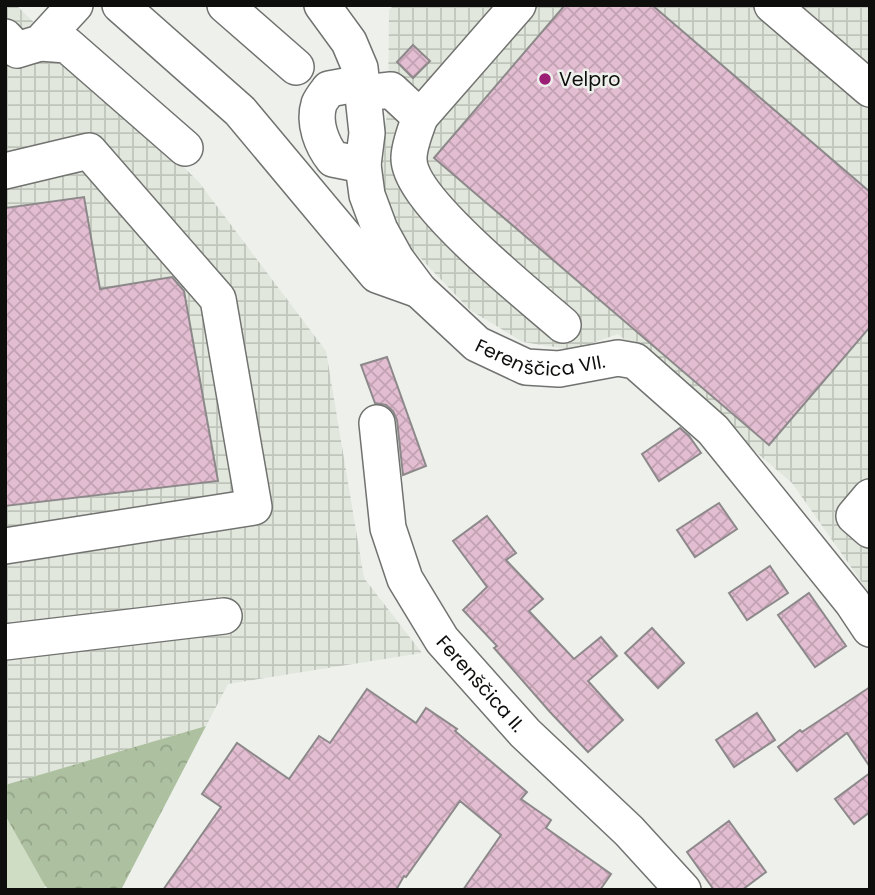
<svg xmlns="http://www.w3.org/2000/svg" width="875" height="895" font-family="Poppins,sans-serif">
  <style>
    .industrial { fill: url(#industrial-grid) }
    .green { fill: #ceddc3 }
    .forest { fill: url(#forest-crowns) }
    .building { fill: url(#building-cross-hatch); stroke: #8d898b; stroke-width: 2 }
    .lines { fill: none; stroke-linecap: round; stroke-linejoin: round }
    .minor-casing { stroke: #717370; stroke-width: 38 }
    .minor { stroke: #fff; stroke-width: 35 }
    .poi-dot { fill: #9b1e75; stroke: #eef0ec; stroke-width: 2.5 }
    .labels { text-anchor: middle; stroke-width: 5; stroke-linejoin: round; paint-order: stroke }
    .poi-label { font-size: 19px; fill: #0e0e0d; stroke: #eef0ec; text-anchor: start }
    .street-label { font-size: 19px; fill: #0e0e0d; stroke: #eef0ec }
  </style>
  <defs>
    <pattern id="industrial-grid" width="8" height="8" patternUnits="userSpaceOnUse" patternTransform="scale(1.75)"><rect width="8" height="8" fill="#e1e7dc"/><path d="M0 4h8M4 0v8" fill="none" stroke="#c0c5bc"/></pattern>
    <pattern id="forest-crowns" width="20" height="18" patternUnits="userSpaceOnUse" patternTransform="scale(1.75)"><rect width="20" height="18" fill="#adc09f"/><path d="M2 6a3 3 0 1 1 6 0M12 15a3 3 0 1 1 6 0" fill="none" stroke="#94a488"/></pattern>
    <pattern id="building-cross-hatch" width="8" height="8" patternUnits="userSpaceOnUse" patternTransform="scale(1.75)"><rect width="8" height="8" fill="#e3bed2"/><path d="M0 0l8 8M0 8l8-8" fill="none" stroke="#c2a2b3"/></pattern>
  </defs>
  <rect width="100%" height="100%" fill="#eef0ec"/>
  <!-- industrial -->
  <path class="industrial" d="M5,5H16L198,181L326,351L364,578L422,653L228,684L206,726L5,785Z
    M394,5H870V594L792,483L618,334L573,350L523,342L470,310L408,245L378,184L388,105L389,10Z"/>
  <!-- green -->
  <path class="green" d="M5,815L45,886L44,890H5Z"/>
  <!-- forest -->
  <path class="forest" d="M206,726L121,890H50L45,886L5,815V785Z"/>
  <!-- building -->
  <path class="building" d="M565,5H652L870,192V327L769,445L434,158Z
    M413,45L430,61L413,78L397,62Z
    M84,197L100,289L172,277L184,291L218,481L5,506V208Z
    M387,357L426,466L403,475L397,420L393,411L386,405L375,403L361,365Z
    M680,428L689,436L701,453L659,481L642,454Z
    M719,503L737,529L695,557L677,530Z
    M487,516L516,553L506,560L543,599L529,611L574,659L601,637L617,656L588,681L623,720L588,752L550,712L494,648L497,646L463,610L487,587L453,541Z
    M770,566L788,593L747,620L729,593Z
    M809,593L846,646L815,667L778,615Z
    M652,628L684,663L658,688L625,653Z
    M870,687V767L847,733L797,771L778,747L800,730L802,732Z
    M367,689L416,723L426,708L457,729L455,731L527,792L521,799L551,820L546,828L611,874L600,890H463L501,835L460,801L406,877L404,876L396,890H163L221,807L202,794L237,743L289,779L319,736L330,743Z
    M757,713L775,740L734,767L716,740Z
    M870,773V812L854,824L835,799Z
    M729,821L766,872L742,890H714L687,852Z"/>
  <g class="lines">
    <defs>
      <g id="minor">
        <path d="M120,5L240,111L377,275L419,290"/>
        <path d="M225,5L296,67"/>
        <path id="s1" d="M322,5L349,42L360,68L367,133L363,165L367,195L380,230L396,259L419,290L477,344L526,367L559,369L618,358L635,361L713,430L852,602L870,629"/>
        <path d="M772,5L870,89"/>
        <path d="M5,37L17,50L40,43L75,5"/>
        <path d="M40,43L67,45L185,148"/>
        <path d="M362,83L329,89C326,93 321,99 319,104C313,123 322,145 333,159L363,165"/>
        <path d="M364,93L391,90L420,117L518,5"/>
        <path d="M420,117C416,129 409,145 409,158C408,200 530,296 563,325"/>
        <path d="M5,171L89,151L218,299L254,507L5,546"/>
        <path id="s2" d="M377,423L388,528L405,579L442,640L525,733L629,831L683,890"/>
        <path d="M870,497L854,516L870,530"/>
        <path d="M5,642L224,616"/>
      </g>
    </defs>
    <!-- minor casing -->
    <use href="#minor" class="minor-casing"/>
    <!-- minor -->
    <use href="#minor" class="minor"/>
  </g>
  <!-- markers -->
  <circle class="poi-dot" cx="545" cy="79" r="7"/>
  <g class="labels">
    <!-- poi labels -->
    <g class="poi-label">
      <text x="559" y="86">Velpro</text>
    </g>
    <!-- street labels -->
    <g class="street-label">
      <text dy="7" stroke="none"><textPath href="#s1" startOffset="457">Ferenščica VII.</textPath></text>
      <text dy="7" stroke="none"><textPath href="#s2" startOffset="289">Ferenščica II.</textPath></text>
    </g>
  </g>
  <!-- border -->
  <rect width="875" height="895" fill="none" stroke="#0e0e0d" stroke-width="14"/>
</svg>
